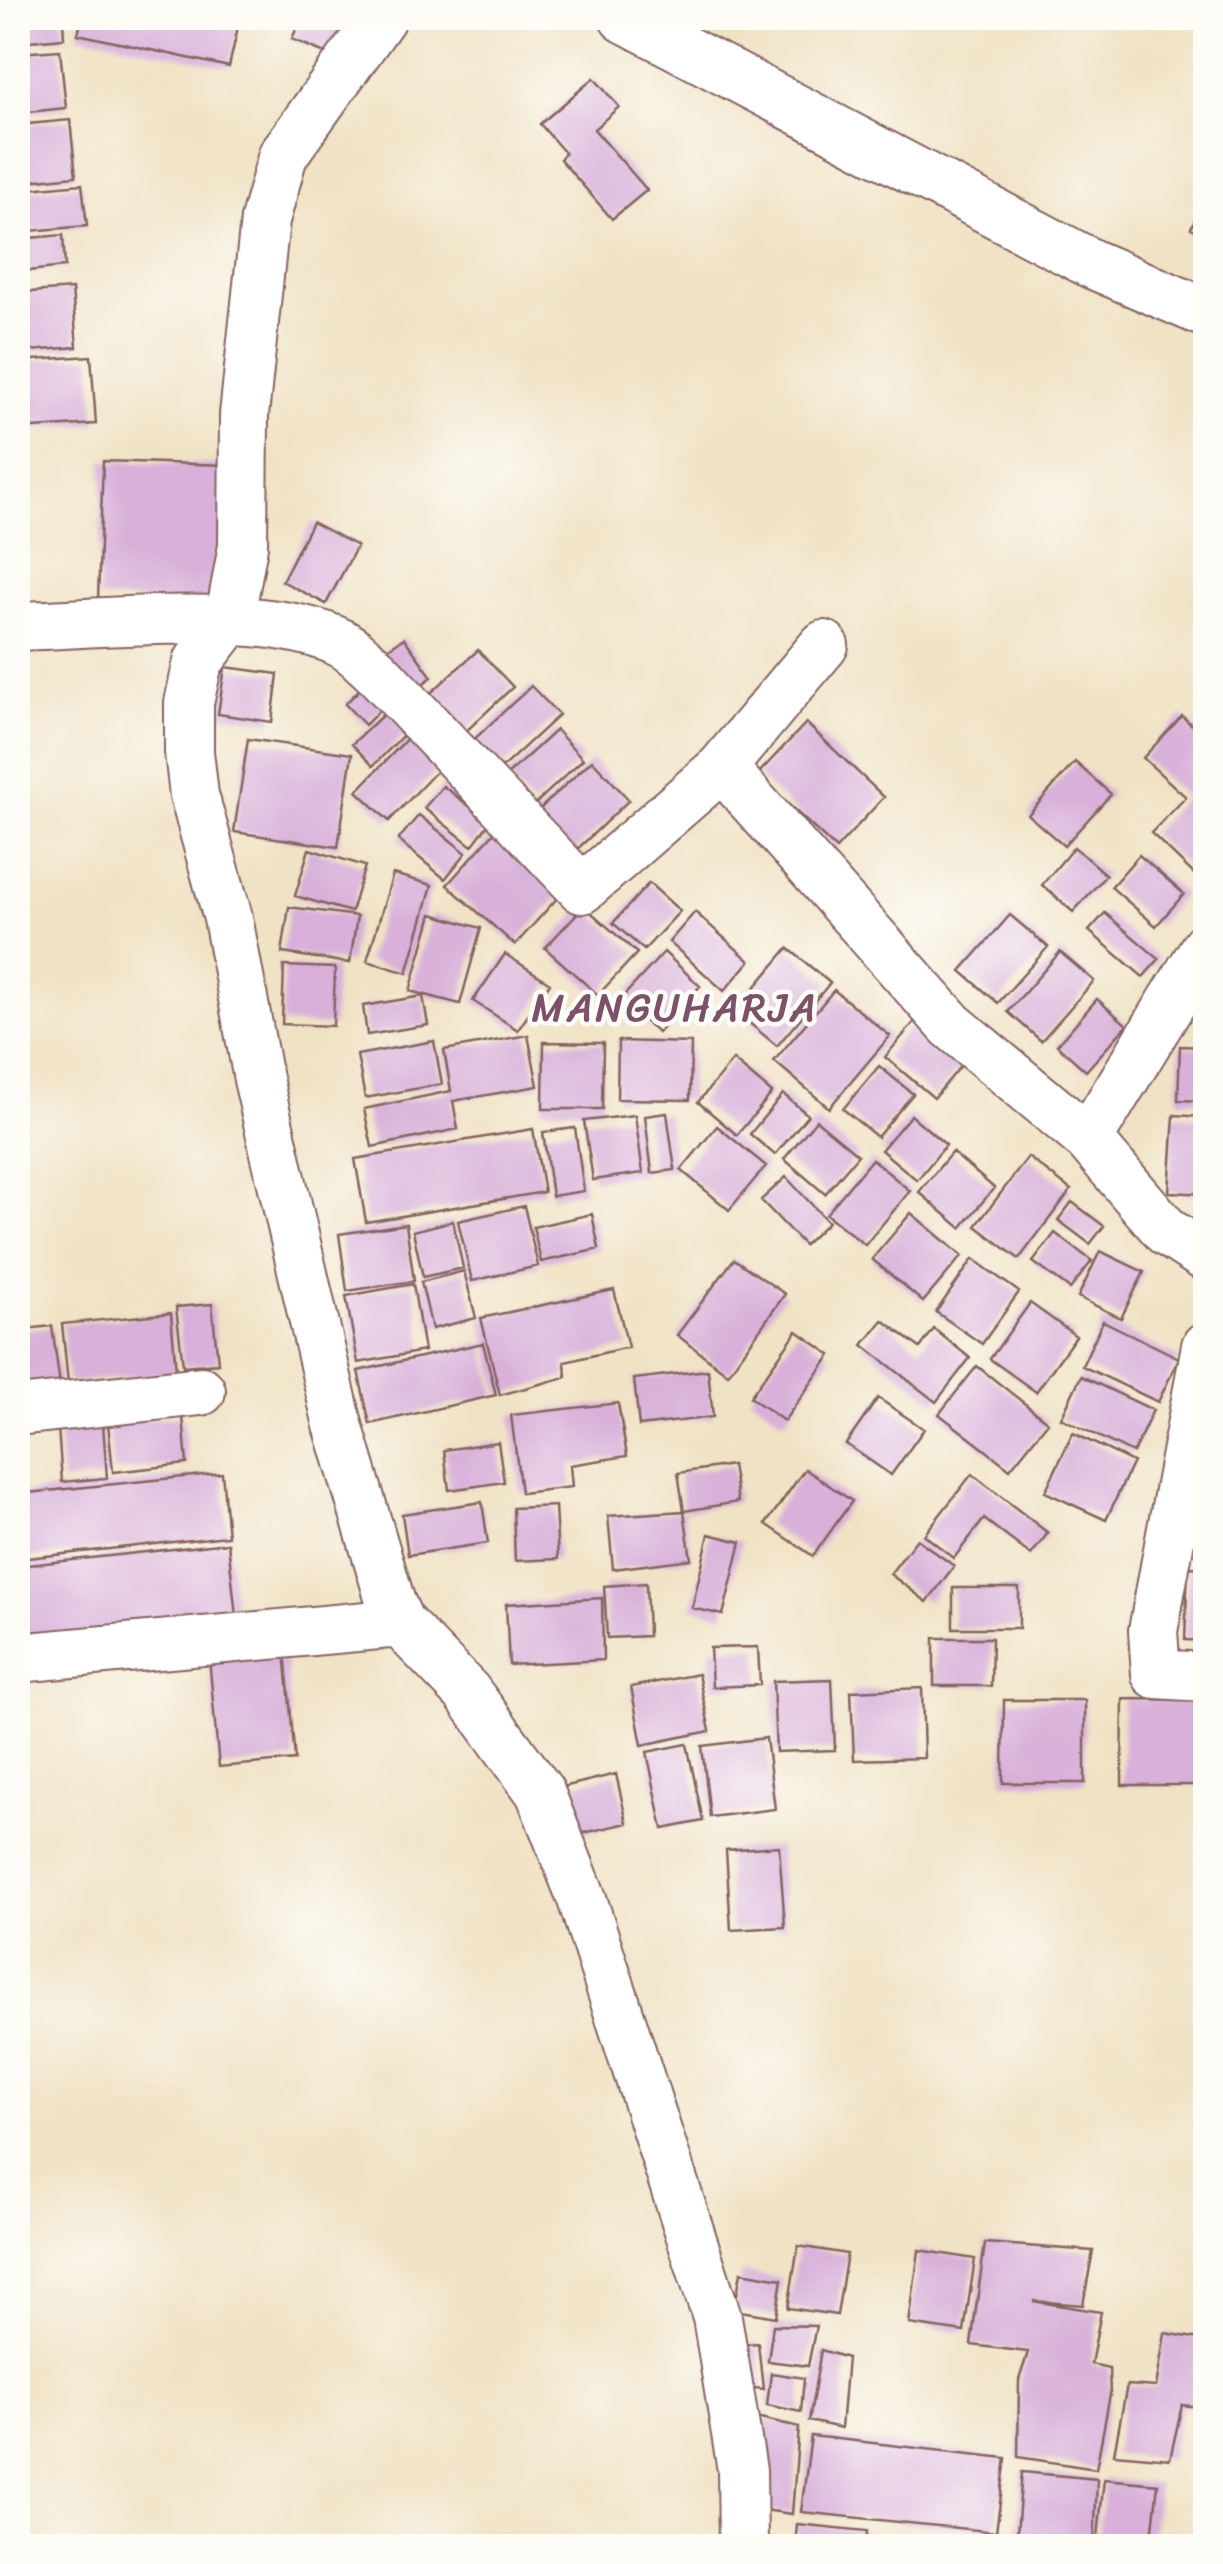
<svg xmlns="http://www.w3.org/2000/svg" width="1223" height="2564" font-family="Sriracha,sans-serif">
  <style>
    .building { fill: #d8b0d9 }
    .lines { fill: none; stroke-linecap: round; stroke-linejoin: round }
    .minor-casing { stroke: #846361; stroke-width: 52 }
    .minor { stroke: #fff; stroke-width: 48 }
    .labels { text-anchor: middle; stroke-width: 9; stroke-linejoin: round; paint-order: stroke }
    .quarter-label { font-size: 40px; letter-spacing: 2.5px; fill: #7c5268; stroke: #fdfcf7 }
  </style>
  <rect width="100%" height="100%" fill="#fdfcf7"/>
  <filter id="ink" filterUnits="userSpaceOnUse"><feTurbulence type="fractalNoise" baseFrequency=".01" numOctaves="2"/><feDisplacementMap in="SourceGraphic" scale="20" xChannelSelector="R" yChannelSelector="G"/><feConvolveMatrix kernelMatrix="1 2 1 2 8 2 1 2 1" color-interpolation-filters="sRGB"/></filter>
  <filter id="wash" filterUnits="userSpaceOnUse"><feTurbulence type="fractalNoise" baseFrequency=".0048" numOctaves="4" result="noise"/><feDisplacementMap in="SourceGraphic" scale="40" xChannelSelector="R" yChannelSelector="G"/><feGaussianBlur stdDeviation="2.25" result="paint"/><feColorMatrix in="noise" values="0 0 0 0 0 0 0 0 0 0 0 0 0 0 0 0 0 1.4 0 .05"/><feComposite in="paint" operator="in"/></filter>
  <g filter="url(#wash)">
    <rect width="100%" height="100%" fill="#f0e2c4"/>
    <g id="blocks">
      <!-- building -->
      <path class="building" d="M18,18H63L64,38L18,42Z
        M82,18H240L229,67L78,34Z
        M301,18H365L346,62L292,39Z
        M60,50L66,108L18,113V53Z
        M594,78L619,107L594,129L647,190L612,219L560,159L565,153L540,124Z
        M70,120L76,176L18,182V125Z
        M82,184L87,226L18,232V190Z
        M1206,198V235L1191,228Z
        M63,235L65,267L18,272V239Z
        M72,289L77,347L18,352V293Z
        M91,356L96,424L18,429V361Z
        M103,461L226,465L221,603L98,599Z
        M312,522L357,546L326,604L282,581Z
        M404,638L432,677L410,693L381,653Z
        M478,650L513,687L460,737L424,699Z
        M225,667L278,674L272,722L218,714Z
        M366,683L387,703L365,725L345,704Z
        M531,686L559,715L494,775L467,746Z
        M390,708L410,728L373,766L352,744Z
        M1182,716L1206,738V865L1199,879L1151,833L1186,797L1143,758Z
        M806,723L884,797L836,849L757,775Z
        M417,728L449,758L389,821L357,791Z
        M556,730L583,759L533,806L506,776Z
        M248,739L352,754L338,847L234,832Z
        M592,760L629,800L567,859L529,819Z
        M1075,762L1111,794L1064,846L1028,815Z
        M443,786L490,822L472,846L424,808Z
        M419,815L466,853L445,879L398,840Z
        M500,826L568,886L515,945L447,885Z
        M1074,847L1106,875L1073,912L1042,885Z
        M309,849L365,866L351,912L295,896Z
        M1139,855L1184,894L1156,926L1111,887Z
        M393,874L432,885L407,973L367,961Z
        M649,883L680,911L644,950L613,923Z
        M584,906L637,953L598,995L545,948Z
        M289,907L357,916L350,963L282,953Z
        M695,912L750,961L724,991L669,942Z
        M1105,913L1159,959L1143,977L1089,931Z
        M432,914L481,928L460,1004L410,991Z
        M1010,915L1048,947L998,1003L961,971Z
        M788,948L830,983L777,1046L735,1011Z
        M664,952L700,986L658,1033L620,1000Z
        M1060,952L1094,981L1041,1041L1008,1012Z
        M505,954L550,983L518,1030L473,1001Z
        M284,966L335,968L333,1026L282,1024Z
        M834,990L890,1036L829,1108L774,1061Z
        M423,996L428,1025L367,1035L363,1006Z
        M1097,999L1127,1025L1086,1071L1057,1045Z
        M916,1020L965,1061L934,1098L885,1057Z
        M528,1035L538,1086L453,1101L458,1129L372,1147L364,1109L451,1091L444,1050Z
        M434,1041L442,1084L365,1098L357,1055Z
        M618,1041L691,1043L690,1100L617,1099Z
        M544,1042L603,1043L602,1109H543Z
        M1180,1046L1206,1047V1101L1178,1100Z
        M733,1060L772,1093L737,1135L698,1102Z
        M879,1066L913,1094L877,1137L843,1109Z
        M783,1094L808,1115L775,1155L750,1134Z
        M667,1113L675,1170L652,1173L645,1116Z
        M635,1115L643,1173L593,1180L584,1121Z
        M911,1115L946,1145L917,1180L881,1150Z
        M1174,1115L1206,1117V1194L1169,1192Z
        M816,1120L858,1155L825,1194L784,1159Z
        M717,1126L766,1166L729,1210L681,1170Z
        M575,1128L584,1191L552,1196L543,1132Z
        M533,1129L544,1192L366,1222L355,1159Z
        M952,1152L994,1188L961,1228L919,1192Z
        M1028,1157L1071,1190L1019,1259L976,1226Z
        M872,1159L910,1191L865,1245L826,1214Z
        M786,1177L828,1222L804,1245L761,1200Z
        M1072,1202L1104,1226L1090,1244L1058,1220Z
        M524,1206L538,1266L472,1281L458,1221Z
        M911,1213L962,1256L923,1302L872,1259Z
        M592,1214L599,1249L541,1262L533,1227Z
        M453,1221L463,1268L423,1277L413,1231Z
        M406,1224L414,1281L347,1291L339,1234Z
        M1055,1233L1092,1261L1070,1289L1033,1262Z
        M1100,1251L1144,1272L1121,1318L1078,1297Z
        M734,1259L785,1294L728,1374L677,1335Z
        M973,1259L1019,1292L982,1344L936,1312Z
        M464,1271L476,1318L432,1329L421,1282Z
        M413,1284L424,1351L358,1363L346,1296Z
        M614,1290L628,1347L565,1362L566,1377L500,1395L481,1318Z
        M1030,1303L1076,1336L1036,1392L990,1359Z
        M212,1304L218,1363L183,1366L176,1307Z
        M171,1313L176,1372L68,1383L62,1324Z
        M883,1320L920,1348L934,1329L970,1358L936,1402L863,1345Z
        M1103,1321L1179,1358L1158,1402L1082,1366Z
        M52,1326L60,1385L18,1390V1330Z
        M797,1331L831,1355L784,1421L750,1397Z
        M483,1343L496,1395L370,1424L358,1371Z
        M977,1366L1048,1422L1010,1469L939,1414Z
        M708,1370L713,1417L639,1426L634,1379Z
        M1081,1376L1153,1410L1133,1453L1061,1418Z
        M878,1398L924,1429L891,1475L846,1444Z
        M618,1403L627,1456L570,1465L572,1487L521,1493L511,1415Z
        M183,1416L187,1464L113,1472L108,1423Z
        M103,1424L107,1478L62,1482L58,1427Z
        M1073,1433L1133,1462L1106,1520L1045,1492Z
        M498,1442L504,1482L449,1490L444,1450Z
        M732,1465L738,1502L684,1511L691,1559L613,1569L608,1516L684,1511L678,1473Z
        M805,1469L852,1501L813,1556L766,1524Z
        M222,1473L228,1536L18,1559V1494Z
        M972,1474L1048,1533L1031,1555L984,1519L954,1558L924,1535Z
        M482,1502L488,1543L408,1555L402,1514Z
        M555,1506L558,1559L515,1561L513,1508Z
        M1203,1508H1206V1557L1199,1556Z
        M709,1534L741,1542L723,1615L692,1608Z
        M917,1539L954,1566L927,1602L890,1574Z
        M228,1543L236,1616L18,1642V1566Z
        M1188,1567L1206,1568V1641L1185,1640Z
        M646,1583L648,1636L607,1638L604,1586Z
        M953,1588H1019V1628H953Z
        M602,1598L603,1660L509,1665L506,1604Z
        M934,1638H992L991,1686H934Z
        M758,1647L760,1685L712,1687L710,1648Z
        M285,1651L295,1760L219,1767L209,1658Z
        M698,1674L710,1731L642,1745L631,1687Z
        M832,1679L835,1750L776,1752L773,1681Z
        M922,1688L924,1758L854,1760L851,1691Z
        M1123,1699L1206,1700V1785H1122Z
        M1004,1700H1085V1783H1003Z
        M766,1738L775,1809L710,1817L702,1746Z
        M687,1744L703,1821L663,1829L647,1752Z
        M616,1774L627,1823L575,1835L563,1787Z
        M779,1846L785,1927L731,1930L726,1850Z
        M985,2243L1093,2251L1083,2305L1033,2301L1101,2312L1091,2364L1109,2368L1110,2395L1096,2469L1018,2457L1019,2380L1028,2352L971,2345Z
        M798,2246L847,2254L837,2315L788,2308Z
        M919,2250L975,2259L964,2332L909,2324Z
        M741,2272L782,2279L776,2317L734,2310Z
        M773,2325L816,2326L808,2366L768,2361Z
        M1165,2333L1206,2340V2408L1182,2405L1170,2459L1114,2454L1127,2385L1156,2387Z
        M758,2343L763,2389L738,2386L735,2345Z
        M821,2350L847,2358L841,2428L809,2421Z
        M771,2373L804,2378L801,2412L767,2405Z
        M743,2414L799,2427L792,2514L756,2509Z
        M811,2436L1006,2458L996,2532L801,2512Z
        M1022,2472L1097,2479L1094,2546H1016Z
        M1104,2479L1158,2484L1151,2546H1097Z
        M797,2524L867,2531L866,2546H795Z"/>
    </g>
  </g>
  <g filter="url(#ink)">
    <use href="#blocks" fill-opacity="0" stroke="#846361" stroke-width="2.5"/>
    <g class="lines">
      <defs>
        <path id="minor" d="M381,18L283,155L265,220L244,415L243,546L229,622L198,662L189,703V752L194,795L228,918L258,1079L338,1425L391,1603L400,1623L467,1692L540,1792L582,1899L717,2317L742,2470L743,2546
          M624,18L1092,264L1206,313
          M18,626C104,624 265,605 341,643C354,649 366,663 377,672L582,889L722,767
          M824,645L722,767L951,1025L1088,1139L1167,1232L1206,1257
          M1088,1139L1206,946
          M1206,1346L1153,1631L1156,1674L1206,1677
          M18,1411L201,1391
          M18,1658L400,1623"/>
      </defs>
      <!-- minor casing -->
      <use href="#minor" class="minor-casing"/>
      <!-- minor -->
      <use href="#minor" class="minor"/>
    </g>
  </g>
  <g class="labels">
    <!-- quarter labels -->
    <g class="quarter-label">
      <text x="675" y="1021">MANGUHARJA</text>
    </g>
  </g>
  <!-- margin -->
  <rect width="1223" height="2564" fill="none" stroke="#fdfcf7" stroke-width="60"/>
</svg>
